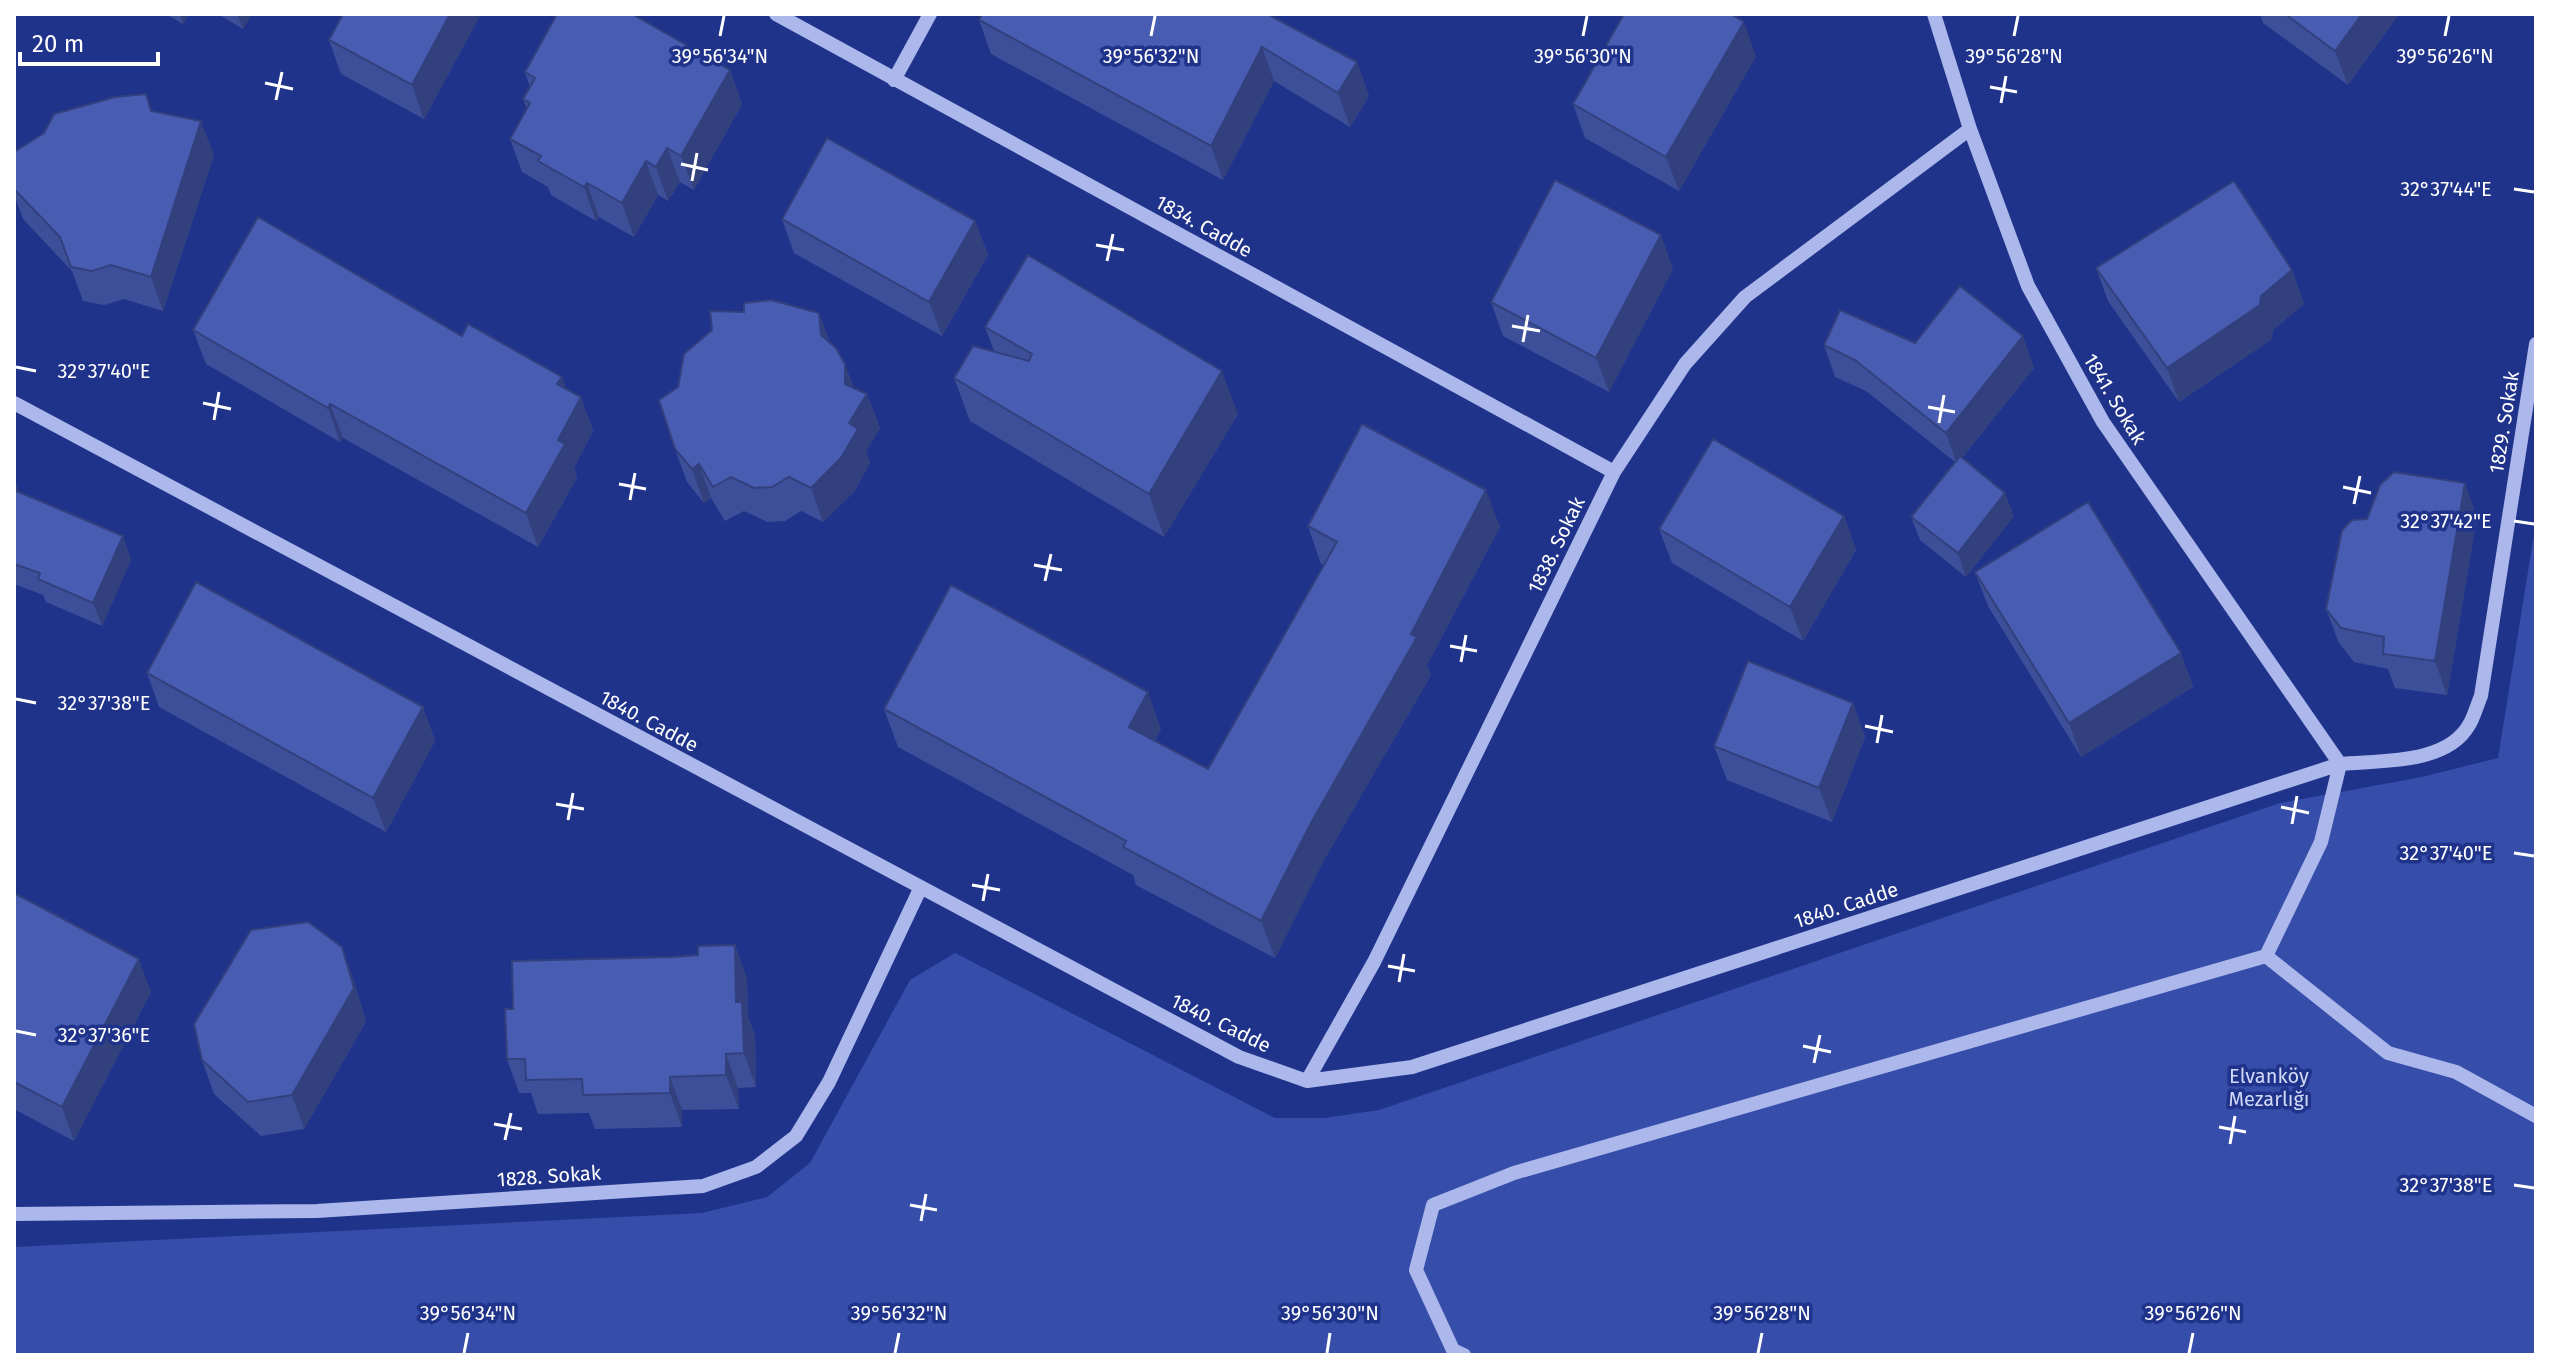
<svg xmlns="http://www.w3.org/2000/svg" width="2550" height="1369" font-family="'Fira Sans',sans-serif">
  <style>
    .green { fill: #364daa }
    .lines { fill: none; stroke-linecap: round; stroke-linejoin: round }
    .minor { stroke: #acb8eb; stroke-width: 14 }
    .wall { fill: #3e4f99 }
    .shaded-wall { fill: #32407d }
    .building { fill: #485cb2; stroke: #32407d; stroke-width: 2 }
    .ticks { fill: none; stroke: #fff; stroke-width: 3 }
    .labels { text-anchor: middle; stroke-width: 7; stroke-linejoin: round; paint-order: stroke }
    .street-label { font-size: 20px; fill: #fff; stroke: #20338b }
    .park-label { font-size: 20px; fill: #d1d9f8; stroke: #20338b }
    .ticks-label { font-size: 20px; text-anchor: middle; fill: #fff; stroke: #20338b; stroke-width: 7; stroke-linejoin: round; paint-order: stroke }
  </style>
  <rect width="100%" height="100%" fill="#20338b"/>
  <!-- green -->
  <path class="green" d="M2536,522V1355H14V1247L702,1213L767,1197L810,1163L910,980L955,953L1275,1118H1324L1379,1110L2280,803L2422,777L2498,758Z"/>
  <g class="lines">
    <!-- minor -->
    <path class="minor" d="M776,14L1614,472
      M894,80L930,14
      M14,403L1239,1057L1307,1081L1412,1067L2340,764C2380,760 2446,765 2469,725C2474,717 2477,705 2481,696L2536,344
      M2266,956L2388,1053L2456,1072L2536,1116
      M1307,1081L1374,962L1614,472L1685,364L1745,297L1970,129
      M14,1214L317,1211L703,1186L756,1167L796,1136L829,1082L920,889
      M1464,1355L1453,1350L1416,1270L1433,1205L1514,1173L2266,956L2321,842L2340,764L2103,422L2028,286L1970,129L1934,14"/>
  </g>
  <!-- wall -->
  <path class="wall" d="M166,14H189L183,24Z
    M218,14H252L243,29Z
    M343,14H481L424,119L341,74L329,40Z
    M1267,14L1357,62L1369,96L1350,127L1274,81L1223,180L991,54L979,20Z
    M2260,14H2399L2348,85L2263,23Z
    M1756,56L1679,191L1585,138L1573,104Z
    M730,70L742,104L694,190L680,182L668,201L658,195L634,237L599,217L596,221L551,195L548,187L522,172L510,139L527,109L523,99L530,87L525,72Z
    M152,111L214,155L163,311L124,299L104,305L83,301L72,271L23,219L14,194V152Z
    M782,219L975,221L988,255L942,336L794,253Z
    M2096,268L2292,270L2304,304L2273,330L2272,339L2179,402L2108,301Z
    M1673,269L1609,392L1503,336L1491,302Z
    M819,313L830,343L854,388L867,394L880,428L866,451L870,463L854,492L823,522L801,511L785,521L767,522L744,511L725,521L711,498L704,503L687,482L675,449L678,387Z
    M985,327L1238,414L1164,537L970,421L954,378L994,351Z
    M193,330L462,336L562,377L566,389L581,397L593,431L574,468L577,478L538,547L343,438L340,442L206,364Z
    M1915,343L2034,368L1962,458L2014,516L1966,577L1920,540L1911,517L1955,462L1866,391L1835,377L1824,345Z
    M14,481H15L19,492L123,536L131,560L102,626L46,602L43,595L14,584Z
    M1844,516L1856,550L1803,641L1672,563L1659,529Z
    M2477,517L2447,695L2395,688L2388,669L2354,662L2339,643L2326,609Z
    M1308,526L1500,527L1427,665L1431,675L1324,860L1275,958L1136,885L1133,875L898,747L884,709L1161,729L1155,741L1208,769L1324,565L1321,564Z
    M1975,572L2181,653L2193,687L2081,757L1988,606Z
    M147,673L423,707L435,741L386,832L159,707Z
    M1853,703L1865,737L1832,822L1727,780L1714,746Z
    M14,893L151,992L74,1141L14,1109Z
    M735,945L747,979L748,1017L755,1036L756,1087L738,1088L739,1109L682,1110V1127L595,1129L589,1113L538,1114L531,1093H519L507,1059L513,1009L672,957L698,955Z
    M354,981L366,1022L304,1129L261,1136L214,1094L202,1060Z"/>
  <!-- shaded-wall -->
  <path class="shaded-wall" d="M180,14H189L183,24Z
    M237,14H252L243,29Z
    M450,14H481L424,119L412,85Z
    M2362,14H2399L2348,85L2335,51Z
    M1744,22L1756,56L1679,191L1666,157Z
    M1262,47L1274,81L1223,180L1211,146Z
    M1357,62L1369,96L1350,127L1338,93Z
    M730,70L742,104L694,190L681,156Z
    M201,121L214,155L163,311L151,277Z
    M667,148L680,182L668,201L656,167Z
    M646,161L658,195L634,237L622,203Z
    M587,183L599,217L596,221L584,187Z
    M975,221L988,255L942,336L929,302Z
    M1661,235L1673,269L1609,392L1596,358Z
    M2292,270L2304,304L2273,330L2272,339L2179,402L2167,368Z
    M819,313L831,347L821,335Z
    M2023,336L2034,368L1957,464L1946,433Z
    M845,364L858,398L867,394L880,428L866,451L870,463L854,492L823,522L811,488L849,423L845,384Z
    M1222,371L1238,414L1164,537L1149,494Z
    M562,377L574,410L581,397L593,431L574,468L577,478L538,547L526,513L558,440L557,384Z
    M330,404L343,438L340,442L328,408Z
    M699,464L711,498L704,503L692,469Z
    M15,481L24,505L14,493Z
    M2465,483L2477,517L2447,695L2435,661Z
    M1486,490L1500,527L1427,665L1431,675L1324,860L1275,958L1261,921L1311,823Z
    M2005,493L2014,516L1966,577L1958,553Z
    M1844,516L1856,550L1803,641L1790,607Z
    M123,536L131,560L102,626L93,603Z
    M2181,653L2193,687L2081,757L2069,723Z
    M1148,692L1161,729L1142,764L1129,727Z
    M1853,703L1865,737L1832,822L1819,788Z
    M423,707L435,741L386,832L373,798Z
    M735,945L747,979L748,1017L755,1036L756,1087L744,1053L736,1002Z
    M342,947L354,981L366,1022L304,1129L292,1095Z
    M139,959L151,992L74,1141L62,1107Z
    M726,1054L738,1088L739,1109L726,1075Z
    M670,1077L682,1110V1127L670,1093Z"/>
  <!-- building -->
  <path class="building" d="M343,14H450L412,85L329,40Z
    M557,14H632L730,70L681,156L667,148L656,167L646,161L622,203L587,183L584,187L538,161L541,156L510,139L530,103L523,99L535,78L525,72Z
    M982,14H1267L1357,62L1338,93L1262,47L1211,146L979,20Z
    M1624,14H1731L1744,22L1666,157L1573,104Z
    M2285,14H2362L2335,51Z
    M146,94L151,111L201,121L151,277L111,265L92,271L71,267L60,237L14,189V152L44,133L54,114L115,97Z
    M827,138L975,221L929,302L782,219Z
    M1555,180L1661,235L1596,358L1491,302Z
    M2234,181L2292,270L2261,296L2260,305L2167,368L2096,268Z
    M258,217L462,336L468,324L562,377L557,384L581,397L558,440L565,444L526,513L330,404L328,408L193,330Z
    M1028,255L1222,371L1149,494L954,378L973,346L1029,361L1032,354L985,327Z
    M1960,286L2023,336L1946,433L1855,360L1824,345L1840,310L1915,343Z
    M771,300L819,313L821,335L836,348L845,364V384L867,394L849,423L858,429L841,458L811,488L789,477L772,487L754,488L731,477L713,487L699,464L692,469L675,449L659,400L678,387L684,354L712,330L710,311L744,312V303Z
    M1362,424L1486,490L1411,634L1417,637L1311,823L1261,921L1123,847L1126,841L884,709L951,585L1148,692L1129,727L1208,769L1337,542L1308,526Z
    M1713,439L1844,516L1790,607L1659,529Z
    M1960,456L2005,493L1958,553L1911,517Z
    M2394,472L2465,483L2435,661L2383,654L2384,637L2341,628L2326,609L2342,530L2352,520L2367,519L2380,485Z
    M14,490L123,536L93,603L38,579L40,573L14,564Z
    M2088,502L2181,653L2069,723L1975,572Z
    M196,582L423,707L373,798L147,673Z
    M1748,661L1853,703L1819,788L1714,746Z
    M14,893L139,959L62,1107L14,1082Z
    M308,922L342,947L354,988L292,1095L248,1102L202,1060L194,1024L251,930Z
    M735,945L736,1002H742L744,1053L726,1054V1075L670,1077V1093L583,1095L582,1079L526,1080L525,1059H507L505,1009H513L512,961L672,957L698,955V946Z"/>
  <!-- ticks -->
  <path class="ticks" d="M720,36L724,16M1151,36L1155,16M1583,36L1587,16M2014,36L2018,16M2445,36L2449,16M265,83L293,89M1990,87L2017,92M276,100L282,72M2001,103L2006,76M681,164L708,170M692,181L697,153M2514,189L2534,192M1096,245L1124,250M1107,261L1113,234M1512,326L1540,331M1523,342L1528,315M16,367L36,371M203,403L231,409M1928,407L1955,412M214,420L219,392M1939,423L1944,395M619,484L646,489M2343,487L2371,493M630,500L635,473M2354,504L2360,476M2514,521L2534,524M1034,565L1062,570M1045,581L1051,554M1450,646L1477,651M1461,662L1466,635M16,699L36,703M1865,726L1893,732M1877,743L1882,715M556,804L584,809M2281,807L2309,813M568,820L573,793M2292,824L2297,796M2514,853L2534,856M972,885L1000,890M983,901L988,874M1388,966L1415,971M1399,982L1404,954M16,1031L36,1035M1803,1046L1831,1052M1814,1063L1820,1035M494,1124L522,1129M2219,1127L2246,1132M505,1140L511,1113M2230,1144L2235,1116M2514,1185L2534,1188M910,1205L937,1210M921,1221L926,1194M464,1353L468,1333M895,1353L899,1333M1327,1353L1330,1333M1758,1353L1762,1333M2189,1353L2193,1333"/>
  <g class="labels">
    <!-- street labels -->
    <g class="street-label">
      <text transform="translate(1204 226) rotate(29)" y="7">1834. Cadde</text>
      <text transform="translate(2115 399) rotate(59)" y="7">1841. Sokak</text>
      <text transform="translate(2504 422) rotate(-81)" y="7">1829. Sokak</text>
      <text transform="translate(1556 545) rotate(-64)" y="7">1838. Sokak</text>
      <text transform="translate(649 721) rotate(28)" y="7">1840. Cadde</text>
      <text transform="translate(1846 905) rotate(-18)" y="7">1840. Cadde</text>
      <text transform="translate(1221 1023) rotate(26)" y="7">1840. Cadde</text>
      <text transform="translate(549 1176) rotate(-4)" y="7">1828. Sokak</text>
    </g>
    <!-- park labels -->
    <g class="park-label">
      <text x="2269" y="1083">Elvanköy<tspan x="2269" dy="23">Mezarlığı</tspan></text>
    </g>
  </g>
  <g class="ticks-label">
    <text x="720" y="63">39°56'34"N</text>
    <text x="1151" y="63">39°56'32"N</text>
    <text x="1583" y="63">39°56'30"N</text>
    <text x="2014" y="63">39°56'28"N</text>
    <text x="2445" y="63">39°56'26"N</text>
    <text x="2446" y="196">32°37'44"E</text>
    <text x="104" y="378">32°37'40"E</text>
    <text x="2446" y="528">32°37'42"E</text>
    <text x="104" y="710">32°37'38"E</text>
    <text x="2446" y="860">32°37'40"E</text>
    <text x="104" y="1042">32°37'36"E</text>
    <text x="2446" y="1192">32°37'38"E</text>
    <text x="468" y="1320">39°56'34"N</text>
    <text x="899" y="1320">39°56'32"N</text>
    <text x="1330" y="1320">39°56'30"N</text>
    <text x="1762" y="1320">39°56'28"N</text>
    <text x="2193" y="1320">39°56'26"N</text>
  </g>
  <!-- border -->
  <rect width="2550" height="1369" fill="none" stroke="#ffffff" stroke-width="32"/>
  <!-- scale -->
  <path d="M20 52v12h138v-12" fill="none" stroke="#ffffff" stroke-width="4"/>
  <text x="32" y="52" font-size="24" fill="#ffffff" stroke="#20338b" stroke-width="6" paint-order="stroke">20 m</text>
</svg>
